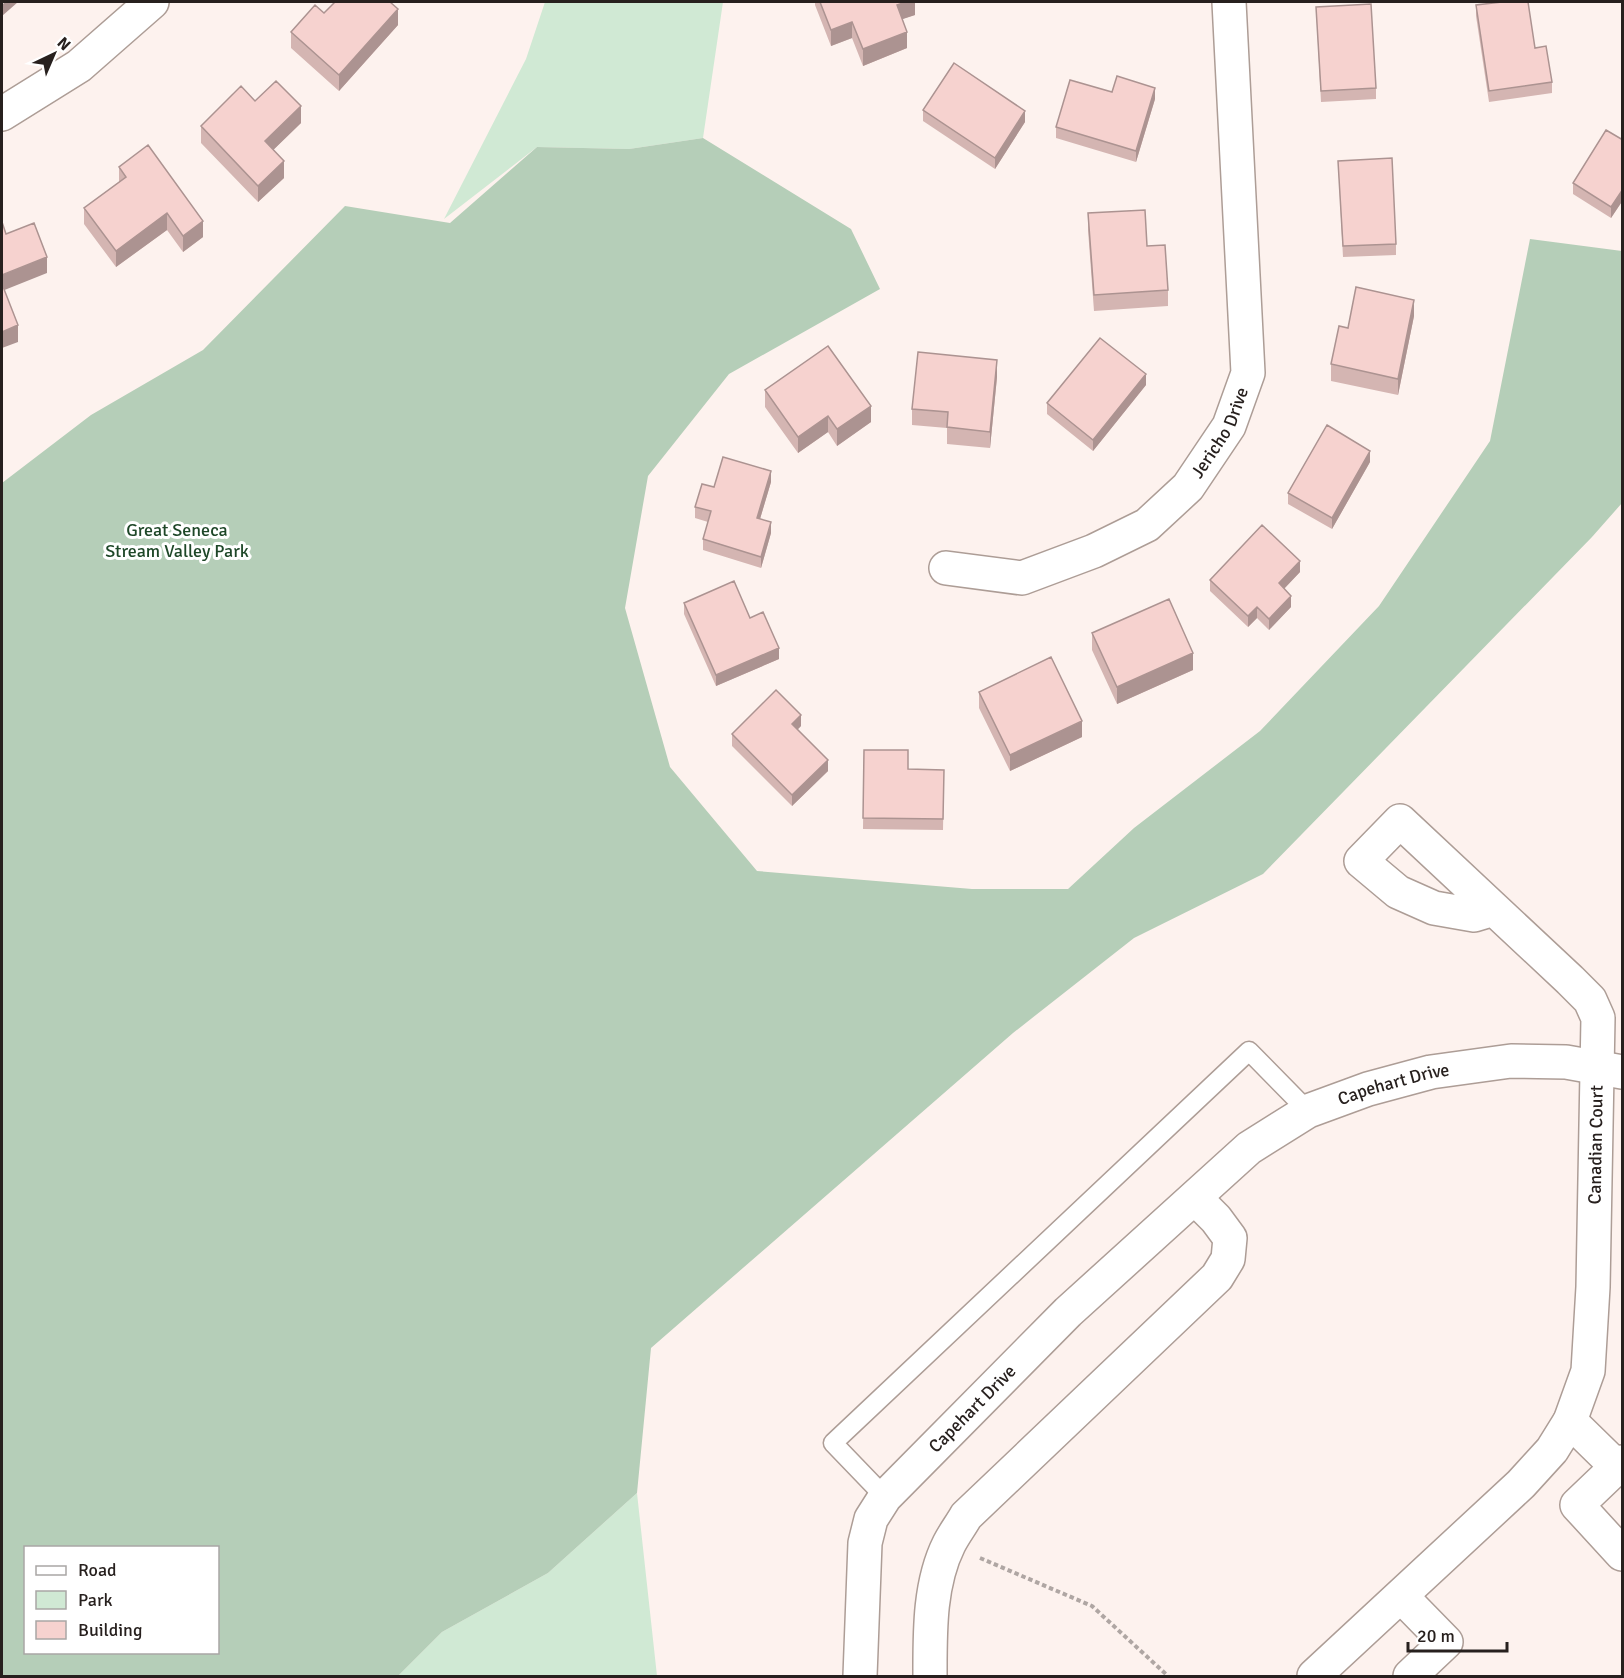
<svg xmlns="http://www.w3.org/2000/svg" width="1624" height="1678" font-family="Signika,sans-serif">
  <style>
    .green { fill: #d0e9d4 }
    .forest { fill: #b5ceb8; fill-rule: evenodd }
    .lines { fill: none; stroke-linecap: round; stroke-linejoin: round }
    .lane-casing { stroke: #ad9d96; stroke-width: 21 }
    .street-casing { stroke: #ad9d96; stroke-width: 36 }
    .path { stroke: #afa6a3; stroke-width: 4; stroke-dasharray: 4.5 3; stroke-linecap: butt }
    .lane { stroke: #fff; stroke-width: 18 }
    .street { stroke: #fff; stroke-width: 33 }
    .wall { fill: #d4b5b2 }
    .shaded-wall { fill: #ac9391 }
    .building { fill: #f6d2cf; stroke: #ac9391; stroke-width: 1.5 }
    .labels { text-anchor: middle; stroke-width: 6; stroke-linejoin: round; paint-order: stroke }
    .street-label { font-size: 18px; fill: #27201e; stroke: #fff }
    .park-label { font-size: 18px; fill: #1e4728; stroke: #fff }
  </style>
  <rect width="100%" height="100%" fill="#fdf2ee"/>
  <!-- green -->
  <path class="green" d="M545,2H723L703,138L629,149L537,147L444,219L526,59Z
    M637,1493L657,1676H398L442,1632L548,1573Z"/>
  <!-- forest -->
  <path class="forest" d="M703,138L851,229L880,289L729,374L648,476L625,608L670,767L757,871L972,889H1068L1134,828L1260,731L1379,606L1490,441L1530,239L1622,251V503L1592,537L1263,874L1134,938L1013,1033L651,1348L637,1493L548,1573L442,1632L398,1676H2V483L91,415L203,350L345,206L450,223L537,147L629,149ZM26,1548H218V1652H26Z"/>
  <g class="lines">
    <defs>
      <path id="lane" d="M885,1497L833,1443L1249,1051L1308,1111"/>
      <g id="street">
        <path d="M2,114L79,66L152,2"/>
        <path id="s1" d="M946,568L1022,578L1094,551L1147,525L1188,487L1229,426L1248,373L1229,2"/>
        <path d="M1570,1421L1617,1467"/>
        <path d="M1622,1462L1577,1505L1622,1554"/>
        <path d="M1401,1596L1446,1642L1410,1676"/>
        <path id="s2" d="M860,1676L865,1543L871,1519L885,1497L1068,1312L1249,1148L1308,1111L1368,1089L1431,1072L1511,1061L1566,1062L1622,1072"/>
        <path d="M930,1676C930,1633 929,1584 949,1544C954,1534 961,1525 966,1516L1217,1277L1228,1259L1230,1238L1216,1219L1195,1198"/>
        <path id="s3" d="M1314,1676L1521,1484L1552,1450L1570,1421L1588,1371L1593,1287L1598,1018L1590,1000L1570,980L1400,821L1361,861L1398,892L1434,908L1474,915L1494,909"/>
      </g>
    </defs>
    <!-- lane casing -->
    <use href="#lane" class="lane-casing"/>
    <!-- street casing -->
    <use href="#street" class="street-casing"/>
    <!-- path -->
    <path class="path" d="M980,1558L1092,1606L1168,1676"/>
    <!-- lane -->
    <use href="#lane" class="lane"/>
    <!-- street -->
    <use href="#street" class="street"/>
  </g>
  <!-- wall -->
  <path class="wall" d="M815,2H915V15L902,19L907,48L863,66L852,38L831,46L815,5Z
    M1476,5L1535,48L1552,82V93L1489,102L1476,16Z
    M1316,7L1376,88V99L1321,102Z
    M324,13L398,25L339,91L291,48V32Z
    M1155,99L1136,162L1056,138V127Z
    M255,101L301,123L273,150L284,178L258,202L201,143V126Z
    M923,110L1025,122L995,169L923,121Z
    M1623,140V200L1611,218L1573,194V183Z
    M1338,161L1396,244V255L1343,257Z
    M119,167L203,237L183,252L167,230L116,267L84,224V208L119,182Z
    M1088,213L1147,246L1168,290V306L1094,311L1088,230Z
    M1414,316L1398,395L1331,381V364L1348,328Z
    M997,377L990,448L947,444V428L912,425V409Z
    M1146,385L1093,451L1047,414V403Z
    M765,390L871,422L837,446L828,432L798,453L765,407Z
    M1370,462L1332,529L1288,504V493Z
    M771,482L760,519L771,533L761,568L703,550V539L708,522L695,518V507L714,487Z
    M1300,572L1284,589L1291,607L1269,630L1257,618L1248,627L1210,591V580Z
    M684,603L750,618L779,659L716,686L684,614Z
    M1092,633L1193,670L1117,704L1092,650Z
    M979,692L1082,737L1010,771L979,708Z
    M801,726L797,730L828,771L792,806L732,746V734Z
    M864,750L908,769L944,770L943,830L863,829Z"/>
  <!-- shaded-wall -->
  <path class="shaded-wall" d="M5,2H18L2,16V5Z
    M906,2H915V15L897,21V5Z
    M398,9V25L339,91V75Z
    M852,22V38L831,46V30Z
    M907,32V48L863,66V49Z
    M1155,88V99L1136,162V151Z
    M301,106V123L265,158V141Z
    M1025,111V122L995,169V158Z
    M284,161V178L258,202V186Z
    M1623,189V200L1611,218V207Z
    M167,213V230L116,267V251Z
    M203,221V237L183,252V236Z
    M47,257V273L2,291V275Z
    M1414,300V316L1398,395V379Z
    M18,325V342L2,348V332Z
    M997,360V377L990,448V432Z
    M1146,374V385L1093,451V440Z
    M871,406V422L837,446V429Z
    M828,416V432L798,453V437Z
    M1370,451V462L1332,529V518Z
    M771,471V482L757,529V518Z
    M771,522V533L761,568V557Z
    M1300,561V572L1279,594V583Z
    M1291,596V607L1269,630V619Z
    M1257,607V618L1248,627V616Z
    M779,648V659L716,686V675Z
    M1193,653V670L1117,704V687Z
    M801,715V726L792,735V724Z
    M1082,721V737L1010,771V755Z
    M828,760V771L792,806V795Z"/>
  <!-- building -->
  <path class="building" d="M335,2H390L398,9L339,75L291,32L315,5L324,13Z
    M820,2H906L897,5L907,32L863,49L852,22L831,30Z
    M1502,2H1528L1535,48L1546,46L1552,82L1489,91L1476,5Z
    M1371,4L1376,88L1321,91L1316,7Z
    M954,63L1025,111L995,158L923,110Z
    M1117,76L1155,88L1136,151L1056,127L1070,80L1112,92Z
    M276,81L301,106L265,141L284,161L258,186L201,126L241,86L255,101Z
    M1606,130L1623,140V189L1611,207L1573,183Z
    M148,145L203,221L183,236L167,213L116,251L84,208L126,177L119,167Z
    M1392,158L1396,244L1343,246L1338,161Z
    M1145,210L1147,246L1165,245L1168,290L1094,295L1088,213Z
    M2,222L6,234L34,223L47,257L2,275Z
    M2,284L18,325L2,332Z
    M1356,287L1414,300L1398,379L1331,364L1339,326L1348,328Z
    M1100,338L1146,374L1093,440L1047,403Z
    M828,346L871,406L837,429L828,416L798,437L765,390Z
    M918,352L997,360L990,432L947,427L948,412L912,409Z
    M1327,425L1370,451L1332,518L1288,493Z
    M723,457L771,471L757,518L771,522L761,557L703,539L711,511L695,507L702,484L714,487Z
    M1262,525L1300,561L1279,583L1291,596L1269,619L1257,607L1248,616L1210,580Z
    M734,581L750,618L763,612L779,648L716,675L684,603Z
    M1169,599L1193,653L1117,687L1092,633Z
    M1051,657L1082,721L1010,755L979,692Z
    M776,690L801,715L792,724L828,760L792,795L732,734Z
    M864,750H908V769L944,770L943,819L863,818Z"/>
  <g class="labels">
    <!-- street labels -->
    <g class="street-label">
      <text dy="6" stroke="none"><textPath href="#s1" startOffset="332">Jericho Drive</textPath></text>
      <text dy="6" stroke="none"><textPath href="#s2" startOffset="848">Capehart Drive</textPath></text>
      <text dy="6" stroke="none"><textPath href="#s3" startOffset="642">Canadian Court</textPath></text>
      <text dy="6" stroke="none"><textPath href="#s2" startOffset="308">Capehart Drive</textPath></text>
    </g>
    <!-- park labels -->
    <g class="park-label">
      <text x="177" y="536">Great Seneca<tspan x="177" dy="21">Stream Valley Park</tspan></text>
    </g>
  </g>
  <!-- border -->
  <rect width="1624" height="1678" fill="none" stroke="#27201e" stroke-width="6"/>
  <!-- legend -->
  <rect x="24" y="1546" width="195" height="108" fill="#ffffff" stroke="#a9a6a5" stroke-width="1.5"/>
  <rect x="36" y="1566" width="30" height="9" fill="#ffffff" stroke="#a9a6a5" stroke-width="1.5"/>
  <text x="78" y="1576" font-size="18" fill="#27201e">Road</text>
  <rect x="36" y="1591" width="30" height="18" fill="#d0e9d4" stroke="#a9a6a5" stroke-width="1.5"/>
  <text x="78" y="1606" font-size="18" fill="#27201e">Park</text>
  <rect x="36" y="1621" width="30" height="18" fill="#f6d2cf" stroke="#a9a6a5" stroke-width="1.5"/>
  <text x="78" y="1636" font-size="18" fill="#27201e">Building</text>
  <!-- north arrow -->
  <g transform="translate(54 54) rotate(44)" stroke="#ffffff" stroke-width="4.5" paint-order="stroke">
  <path d="M0-4.5L10 22L0 15L-10 22Z" fill="#27201e"/>
  <text y="-9" font-size="16" font-weight="bold" text-anchor="middle" fill="#27201e">N</text>
  </g>
  <!-- scale -->
  <path d="M1408 1642v9h99v-9" fill="none" stroke="#27201e" stroke-width="3"/>
  <text x="1417" y="1642" font-size="18" fill="#27201e" stroke="#ffffff" stroke-width="4.5" paint-order="stroke">20 m</text>
</svg>
